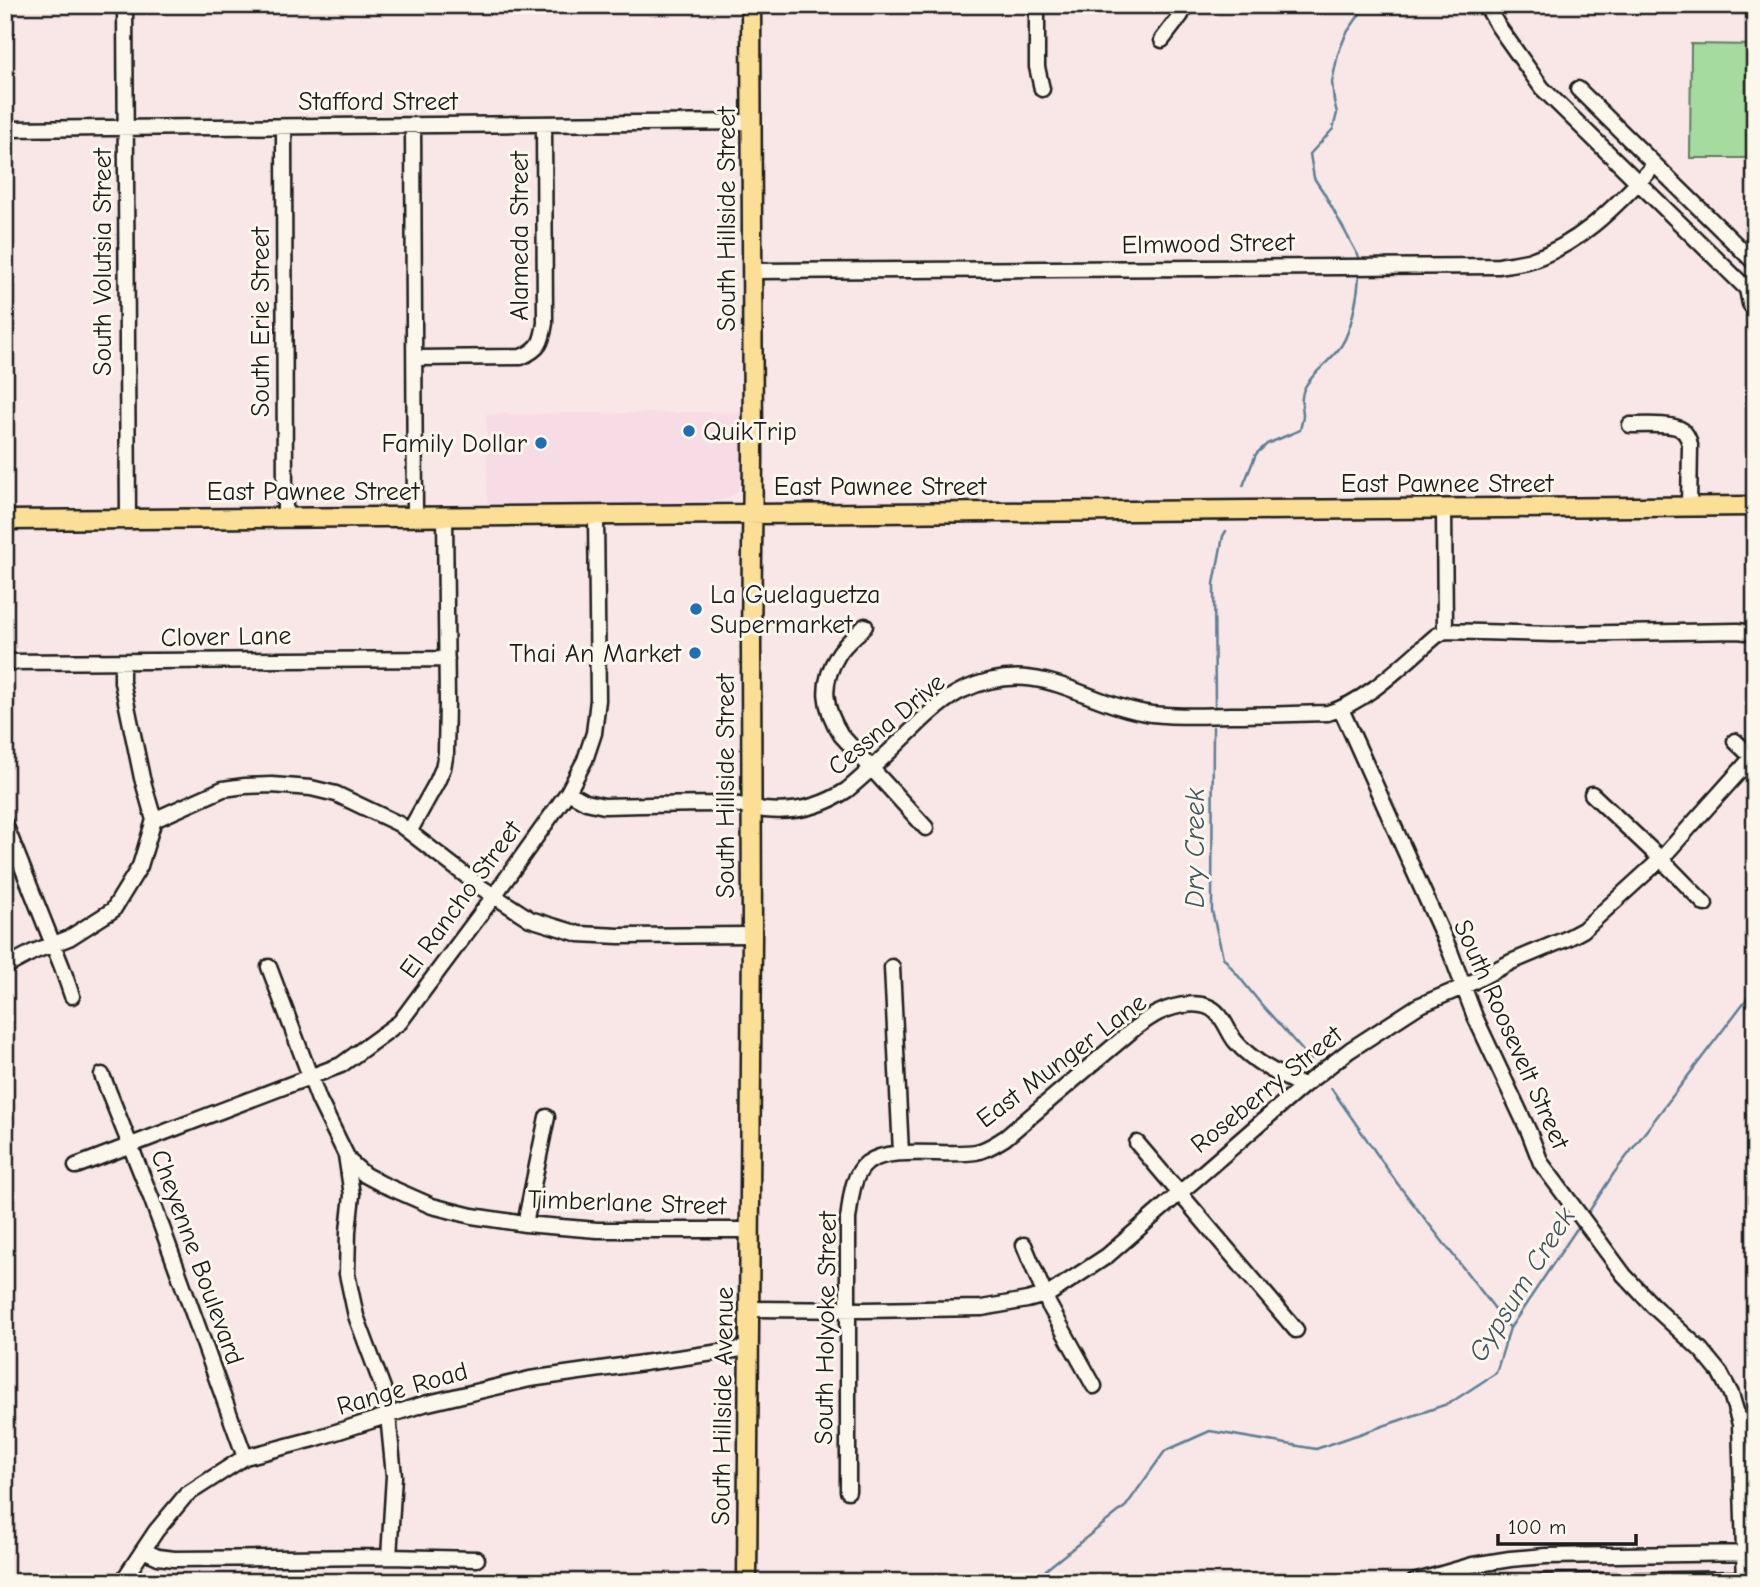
<svg xmlns="http://www.w3.org/2000/svg" width="1760" height="1587" font-family="'Comic Neue',sans-serif">
  <style>
    .built { fill: #f8dce5 }
    .green { fill: #a5db9e; stroke: #607c5d; stroke-width: 2 }
    .lines { fill: none; stroke-linecap: round; stroke-linejoin: round }
    .stream { stroke: #5b7e94; stroke-width: 2.5 }
    .minor-casing { stroke: #1c1c1c; stroke-width: 19 }
    .major-casing { stroke: #1c1c1c; stroke-width: 23 }
    .minor { stroke: #fbf7ec; stroke-width: 14 }
    .major { stroke: #fbdf96; stroke-width: 18 }
    .poi-dot { fill: #1f6fb2; stroke: #fbf7ec; stroke-width: 2.5 }
    .labels { text-anchor: middle; stroke-width: 6; stroke-linejoin: round; paint-order: stroke }
    .street-label { font-size: 26px; fill: #1c1c1c; stroke: #fbf7ec }
    .poi-label { font-size: 26px; fill: #1c1c1c; stroke: #fbf7ec; text-anchor: start }
    .water-label { font-size: 28px; font-style: italic; fill: #415562; stroke: #fbf7ec }
  </style>
  <rect width="100%" height="100%" fill="#f9e7e8"/>
  <filter id="ink" filterUnits="userSpaceOnUse"><feTurbulence type="fractalNoise" baseFrequency=".0143" numOctaves="2"/><feDisplacementMap in="SourceGraphic" scale="14" xChannelSelector="R" yChannelSelector="G"/><feConvolveMatrix kernelMatrix="1 2 1 2 8 2 1 2 1" color-interpolation-filters="sRGB"/></filter>
  <g filter="url(#ink)">
    <!-- built -->
    <path class="built" d="M742,412L740,482L738,490L733,496L718,501L573,505L487,503L486,414Z"/>
    <!-- green -->
    <path class="green" d="M1691,44L1755,45V158H1690Z"/>
    <g class="lines">
      <!-- stream -->
      <path class="stream" d="M1359,261V257L1324,193L1314,178L1310,154L1333,129L1337,113L1334,101L1332,82L1338,54L1346,34L1366,5
        M1243,486L1256,454L1267,444L1300,430C1301,425 1303,420 1303,414C1302,405 1300,396 1305,387C1314,371 1331,361 1341,346C1352,330 1359,290 1359,271
        M1215,707L1214,584L1223,536L1226,531
        M1213,727L1212,911L1223,957L1261,1004L1311,1060
        M1331,1088L1397,1183L1510,1328
        M1586,1216L1614,1173L1755,988
        M1034,1582L1048,1568L1126,1506L1165,1451L1210,1431L1316,1449L1450,1403L1496,1373L1510,1328L1580,1224"/>
      <defs>
        <path id="minor" d="M125,5L128,519
          M1037,5V67L1042,89
          M1486,5L1498,26L1542,88L1747,289L1755,293
          M1162,40L1181,15L1185,5
          M1578,89L1755,263
          M413,126L415,516
          M284,127L285,517
          M5,129L752,122
          M753,271L1499,266C1509,264 1521,263 1531,260C1583,243 1618,203 1655,165
          M1747,289L1750,304L1755,309
          M415,358L521,357C540,349 542,342 545,323L544,124
          M1630,425C1642,425 1674,423 1682,430C1687,434 1689,440 1690,445L1689,507
          M1444,509L1445,631
          M865,626C857,635 844,644 838,655C820,684 824,708 841,735L926,828
          M5,662L447,659
          M122,662V682L142,778L154,820
          M1341,709L1450,951L1475,1017L1529,1132L1541,1163L1624,1275L1653,1306L1701,1350L1720,1373L1731,1394L1740,1424L1745,1582
          M1735,741L1755,760
          M568,792L586,802L604,806C645,805 687,804 728,804C741,804 752,808 765,810C794,813 823,806 847,790C870,771 891,750 913,729C928,714 944,699 963,690C1042,655 1080,704 1152,714C1179,717 1206,716 1232,715C1264,715 1296,714 1328,713C1368,701 1404,663 1436,636L1445,631L1554,634L1738,631L1755,633
          M1592,794L1661,859L1705,904
          M5,824L62,967L72,996
          M409,832L437,782L443,768L446,753L447,702L445,516
          M5,967L33,952L69,938L113,910L140,866L154,820L223,789L245,786L272,785L311,788L336,794L399,824L482,888L530,919L579,934L619,936L752,935
          M269,967L319,1100L349,1161L365,1175L382,1184L432,1206L472,1216L525,1224L597,1230H750
          M892,967L901,1153
          M102,1075L152,1200L245,1457
          M1137,1143L1296,1330
          M346,1155L352,1195L348,1231L347,1274L356,1316L383,1388L388,1415L394,1476L389,1557
          M76,1166L341,1065L400,1022L494,896L568,792L585,760L594,733L598,700L596,516
          M525,1224L547,1117
          M1024,1245L1049,1305L1094,1386
          M749,1309L865,1310L982,1308L1027,1300L1049,1294L1107,1256L1303,1086L1350,1050L1418,1006L1463,987L1511,962L1566,939L1583,930L1661,859L1755,754
          M848,1491V1219C851,1201 851,1176 867,1163C891,1145 946,1157 976,1152C987,1150 995,1144 1005,1138L1135,1028C1142,1023 1150,1017 1158,1013C1175,1005 1204,998 1218,1014C1226,1022 1229,1034 1236,1042C1253,1062 1279,1075 1303,1086
          M143,1550L158,1557L174,1559L389,1557L477,1559
          M122,1582L156,1531L186,1495L245,1457L314,1439L424,1404L530,1379L749,1348
          M1414,1582L1473,1565L1510,1559L1546,1556L1755,1553
          M1543,1582L1752,1579"/>
        <path id="major" d="M5,520L1755,506
          M747,1582L752,935L751,644L753,457L751,5"/>
      </defs>
      <!-- minor casing -->
      <use href="#minor" class="minor-casing"/>
      <!-- major casing -->
      <use href="#major" class="major-casing"/>
      <!-- minor -->
      <use href="#minor" class="minor"/>
      <!-- major -->
      <use href="#major" class="major"/>
    </g>
  </g>
  <!-- markers -->
  <g class="poi-dot">
    <circle cx="689" cy="431" r="7"/>
    <circle cx="541" cy="443" r="7"/>
    <circle cx="696" cy="609" r="7"/>
    <circle cx="695" cy="653" r="7"/>
  </g>
  <g class="labels">
    <!-- street labels -->
    <g class="street-label">
      <text x="378" y="110">Stafford Street</text>
      <text transform="translate(726 219) rotate(-90)" y="9">South Hillside Street</text>
      <text transform="translate(519 236) rotate(-90)" y="9">Alameda Street</text>
      <text transform="translate(1208 243) rotate(-1)" y="9">Elmwood Street</text>
      <text transform="translate(102 262) rotate(-90)" y="9">South Volutsia Street</text>
      <text transform="translate(260 322) rotate(-90)" y="9">South Erie Street</text>
      <text x="1447" y="492">East Pawnee Street</text>
      <text x="880" y="495">East Pawnee Street</text>
      <text x="313" y="500">East Pawnee Street</text>
      <text transform="translate(226 636) rotate(-1)" y="9">Clover Lane</text>
      <text transform="translate(886 724) rotate(-40)" y="9">Cessna Drive</text>
      <text transform="translate(725 786) rotate(-90)" y="9">South Hillside Street</text>
      <text transform="translate(460 899) rotate(-54)" y="9">El Rancho Street</text>
      <text transform="translate(1512 1034) rotate(66)" y="9">South Roosevelt Street</text>
      <text transform="translate(1061 1060) rotate(-37)" y="9">East Munger Lane</text>
      <text transform="translate(1266 1089) rotate(-39)" y="9">Roseberry Street</text>
      <text transform="translate(627 1202) rotate(2)" y="9">Timberlane Street</text>
      <text transform="translate(198 1257) rotate(70)" y="9">Cheyenne Boulevard</text>
      <text transform="translate(825 1328) rotate(-89)" y="9">South Holyoke Street</text>
      <text transform="translate(402 1388) rotate(-16)" y="9">Range Road</text>
      <text transform="translate(722 1406) rotate(-89)" y="9">South Hillside Avenue</text>
    </g>
    <!-- poi labels -->
    <g class="poi-label">
      <text x="703" y="440">QuikTrip</text>
      <text x="527" y="452" text-anchor="end">Family Dollar</text>
      <text x="710" y="603">La Guelaguetza<tspan x="710" dy="30">Supermarket</tspan></text>
      <text x="681" y="662" text-anchor="end">Thai An Market</text>
    </g>
    <!-- water labels -->
    <g class="water-label">
      <text transform="translate(1194 848) rotate(-90)" y="10">Dry Creek</text>
      <text transform="translate(1521 1284) rotate(-58)" y="10">Gypsum Creek</text>
    </g>
  </g>
  <!-- margin -->
  <rect width="1760" height="1587" fill="none" stroke="#fbf7ec" stroke-width="28"/>
  <rect x="14" y="14" width="1732" height="1559" fill="none" stroke="#1c1c1c" stroke-width="2.5" filter="url(#ink)"/>
  <!-- scale -->
  <path d="M1498 1534v10h138v-10" fill="none" stroke="#1c1c1c" stroke-width="3.5"/>
  <text x="1508" y="1534" font-size="21" fill="#1c1c1c" stroke="#fbf7ec" stroke-width="5" paint-order="stroke">100 m</text>
</svg>
